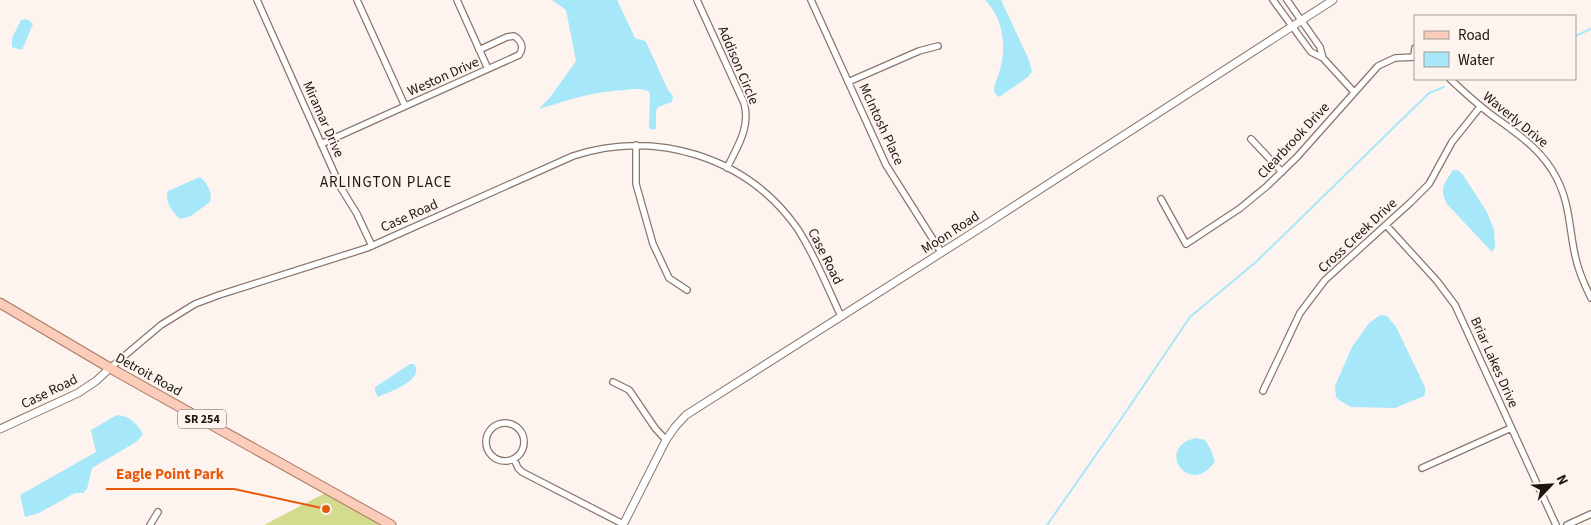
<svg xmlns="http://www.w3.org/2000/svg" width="1591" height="525" font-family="'Source Sans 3',sans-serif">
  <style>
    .green { fill: #d2db8e }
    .water { fill: #a7e7fa }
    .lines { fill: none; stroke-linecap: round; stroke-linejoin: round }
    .stream { stroke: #a7e7fa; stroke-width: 2 }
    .minor-casing { stroke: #8a776b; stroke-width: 8 }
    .tertiary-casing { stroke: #8a776b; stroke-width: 9 }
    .primary-casing { stroke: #aa7660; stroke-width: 11 }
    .minor { stroke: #fff; stroke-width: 5.5 }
    .tertiary { stroke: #fff; stroke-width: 7 }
    .primary { stroke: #faccb9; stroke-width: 9 }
    .labels { text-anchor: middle; stroke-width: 4; stroke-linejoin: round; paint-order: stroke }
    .shield { fill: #fdf4ef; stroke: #605853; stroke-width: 1 }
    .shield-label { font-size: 12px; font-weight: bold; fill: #1c1510 }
    .street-label { font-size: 14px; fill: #1c1510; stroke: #fdf4ef }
    .neighbourhood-label { font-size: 15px; letter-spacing: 1px; fill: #1c1510; stroke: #fdf4ef }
    .leader { fill: none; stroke: #e8590c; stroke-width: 2 }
    .callout-dot { fill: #e8590c; stroke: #fdf4ef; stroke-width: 2 }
    .callout-label { font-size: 15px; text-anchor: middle; font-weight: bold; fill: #e8590c; stroke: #fdf4ef; stroke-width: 4; stroke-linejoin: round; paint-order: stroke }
  </style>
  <rect width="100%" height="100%" fill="#fdf4ef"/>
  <!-- green -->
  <path class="green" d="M327,492L385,525H264Z"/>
  <!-- water -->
  <path class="water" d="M552,0H617L635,38L645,41L647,44L668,90L673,96L672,102L658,107L656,111V129L651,130L649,127L650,94L648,91C640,88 633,89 625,90C595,91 568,100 539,109L551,96L576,61L566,10Z
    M985,0H1001L1029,60L1032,72L1028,77L999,97L994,92C994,84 997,80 999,73C1007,48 1004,19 985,0Z
    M27,19L33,24L22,50L12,47V38L21,20Z
    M1453,170H1458L1463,175L1487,212L1494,230L1495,248L1492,252L1447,204C1439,188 1444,184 1453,170Z
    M200,177C207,182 213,194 210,202L191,216L180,219C173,212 164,202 168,191Z
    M1380,315L1387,316L1396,327L1425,387V393L1424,396L1395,408L1351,407L1339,400L1336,397L1335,386L1352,347L1369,323Z
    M410,364H414C426,380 389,392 378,397L375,391V387Z
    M117,415C130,416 136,423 143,434L136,442L92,468L87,489L83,493H75L39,513L25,517L20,495L96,452L91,430Z
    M1196,438L1205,440L1211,450L1215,462C1211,466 1206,473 1200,474C1178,481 1162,445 1196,438Z"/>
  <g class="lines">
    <!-- stream -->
    <path class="stream" d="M1575,36L1591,29
      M1047,525L1121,419L1190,317L1257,261L1429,93L1444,87"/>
    <defs>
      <path id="minor" d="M257,0L341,188L357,214L372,246
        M357,0L405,106
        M457,0L488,69
        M697,0L744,103C751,127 737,147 727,168
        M811,0L886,165L941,252
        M1273,0L1311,52L1323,58L1354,92
        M1287,0L1320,47L1323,58
        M1414,56L1415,48
        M1450,79C1466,94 1482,109 1500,121C1522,137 1543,152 1556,177C1570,203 1569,228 1575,255C1578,270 1584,284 1591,298
        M848,82L919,51L938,46
        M1251,139L1282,172
        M321,144L519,55C524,48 522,43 517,38L514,36L507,37L479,50
        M636,145V184L653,244L669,278L687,290
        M1161,199L1186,244L1239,209L1267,186L1297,157L1378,66L1395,58L1415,57
        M1386,225L1437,281L1455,305L1556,525
        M110,368L161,325L195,304L219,295L367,248L573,156C655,129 746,156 797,228C815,255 827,287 841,316
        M613,382L629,390L632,394L655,428L666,440
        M1263,391L1300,313L1325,280L1411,202L1429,184L1452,142L1480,107
        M486 442a19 19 0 1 1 38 0a19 19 0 1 1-38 0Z
        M514,459L518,468L522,472L623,524
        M1422,468L1511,428
        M150,525L158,512
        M1567,525L1591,514"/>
      <path id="tertiary" d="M0,429L78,393L96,381L110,368
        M623,525L666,440L675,427L686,415L988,223L1333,0"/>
      <path id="primary" d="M0,303L110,368L391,525"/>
    </defs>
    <!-- minor casing -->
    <use href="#minor" class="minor-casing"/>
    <!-- tertiary casing -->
    <use href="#tertiary" class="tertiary-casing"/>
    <!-- primary casing -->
    <use href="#primary" class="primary-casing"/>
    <!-- minor -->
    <use href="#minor" class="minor"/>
    <!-- tertiary -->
    <use href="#tertiary" class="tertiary"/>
    <!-- primary -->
    <use href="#primary" class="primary"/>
  </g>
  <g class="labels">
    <!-- shield labels -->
    <rect class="shield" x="178" y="409.5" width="48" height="19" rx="4"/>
    <g class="shield-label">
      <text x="202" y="423">SR 254</text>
    </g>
    <!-- street labels -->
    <g class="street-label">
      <text transform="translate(739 65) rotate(67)" y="5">Addison Circle</text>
      <text transform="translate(443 76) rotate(-24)" y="5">Weston Drive</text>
      <text transform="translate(324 119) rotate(66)" y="5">Miramar Drive</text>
      <text transform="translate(1516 119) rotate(39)" y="5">Waverly Drive</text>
      <text transform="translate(882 124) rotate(65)" y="5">McIntosh Place</text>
      <text transform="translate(1293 140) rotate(-47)" y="5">Clearbrook Drive</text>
      <text transform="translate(409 215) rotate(-24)" y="5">Case Road</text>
      <text transform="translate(950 232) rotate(-33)" y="5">Moon Road</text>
      <text transform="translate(1357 235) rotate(-43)" y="5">Cross Creek Drive</text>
      <text transform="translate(826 256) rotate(63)" y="5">Case Road</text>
      <text transform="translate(1495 362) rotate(66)" y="5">Briar Lakes Drive</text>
      <text transform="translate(149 374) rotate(29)" y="5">Detroit Road</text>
      <text transform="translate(49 391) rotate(-26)" y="5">Case Road</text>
    </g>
    <!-- neighbourhood labels -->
    <g class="neighbourhood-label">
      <text x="386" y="187">ARLINGTON PLACE</text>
    </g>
  </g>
  <!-- callouts -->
  <path class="leader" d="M326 509L234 489H106"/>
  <circle class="callout-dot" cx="326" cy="509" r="5"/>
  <g class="callout-label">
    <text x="170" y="479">Eagle Point Park</text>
  </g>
  <!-- legend -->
  <rect x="1414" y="15" width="162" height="65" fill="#fdf4ef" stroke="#a39b96"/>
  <rect x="1424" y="31" width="25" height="8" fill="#faccb9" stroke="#a39b96"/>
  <text x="1458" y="40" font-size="15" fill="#1c1510">Road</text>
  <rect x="1424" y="52" width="25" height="15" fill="#a7e7fa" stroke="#a39b96"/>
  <text x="1458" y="65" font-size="15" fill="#1c1510">Water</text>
  <!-- north arrow -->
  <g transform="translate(1551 485) rotate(65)" stroke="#fdf4ef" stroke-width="4" paint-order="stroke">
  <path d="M0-4L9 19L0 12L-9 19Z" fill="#1c1510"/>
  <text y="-8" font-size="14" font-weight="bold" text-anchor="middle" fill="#1c1510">N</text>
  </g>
</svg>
